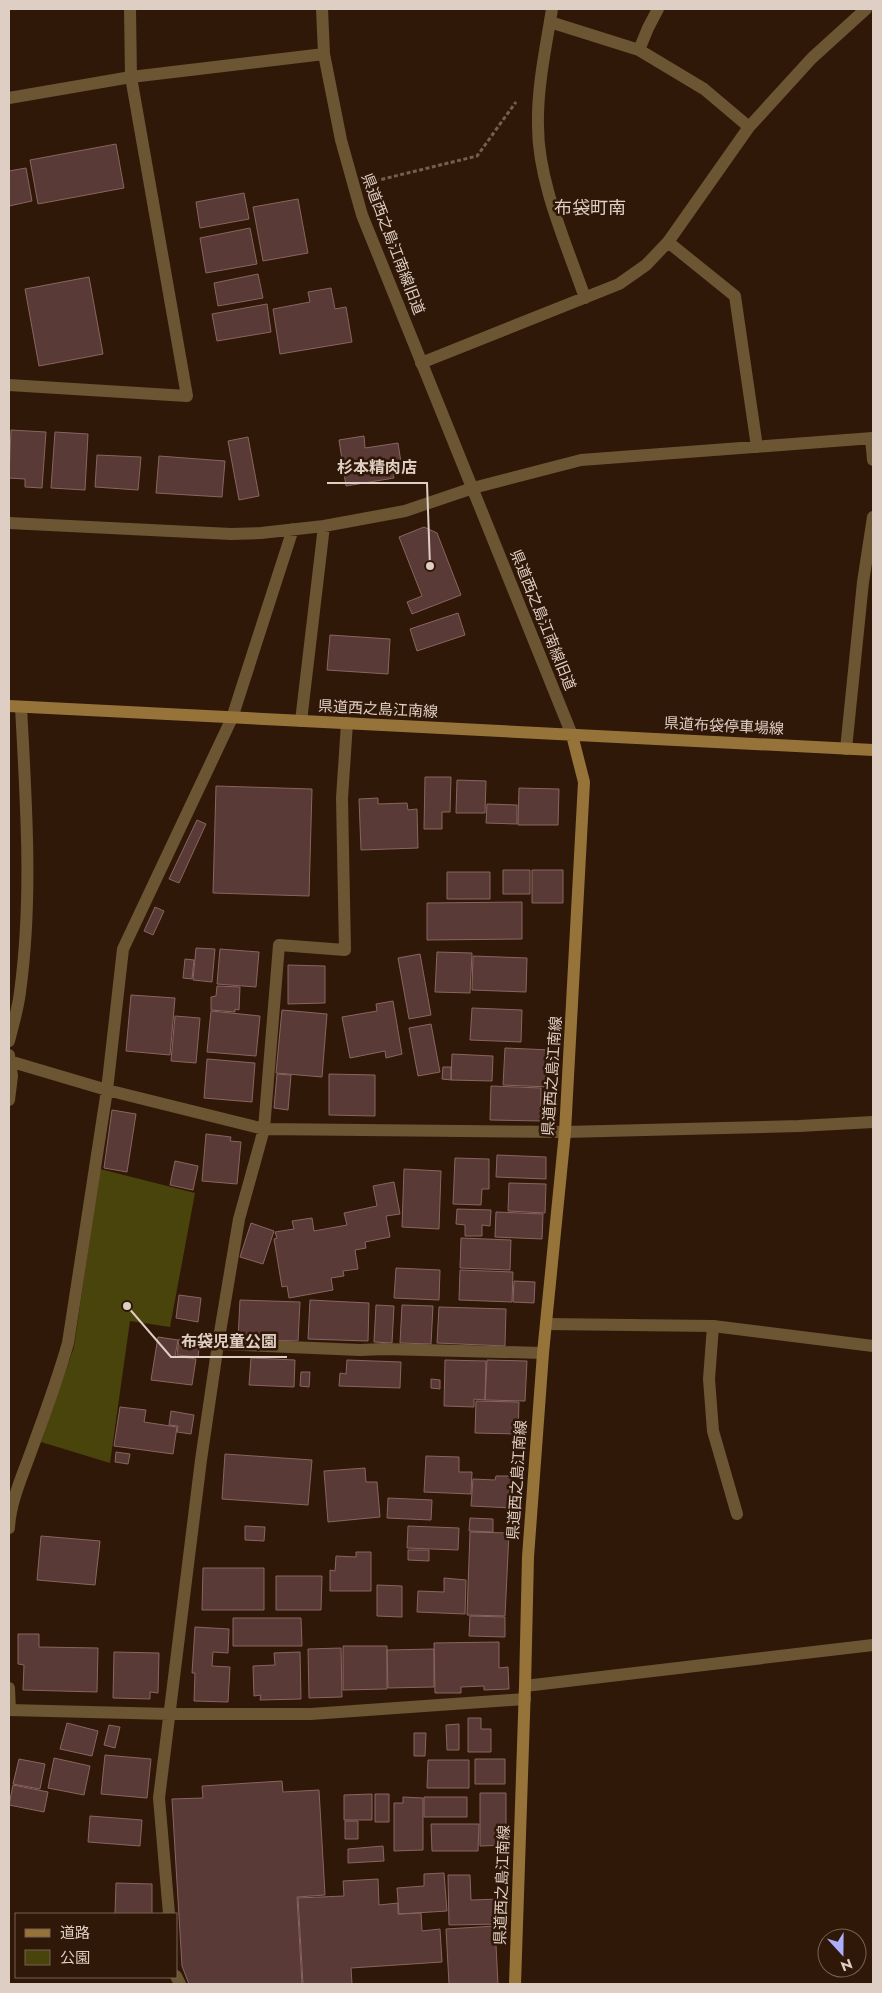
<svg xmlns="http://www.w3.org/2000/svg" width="882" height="1993" font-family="Jost,'Noto Sans JP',sans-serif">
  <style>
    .green { fill: #49440b }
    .building { fill: #5a3a36; stroke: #886560 }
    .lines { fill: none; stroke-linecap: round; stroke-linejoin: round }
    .path { stroke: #735e50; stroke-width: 3; stroke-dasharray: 4 2.5; stroke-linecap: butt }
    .service { stroke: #6b5532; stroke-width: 12 }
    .minor { stroke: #6b5532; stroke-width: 12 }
    .tertiary { stroke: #6b5532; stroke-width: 12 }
    .secondary { stroke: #967339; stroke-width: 12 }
    .labels { text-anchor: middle; stroke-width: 5; stroke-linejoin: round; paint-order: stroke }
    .street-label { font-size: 15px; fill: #dfcec4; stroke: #301808 }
    .quarter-label { font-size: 18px; fill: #dfcec4; stroke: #301808 }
    .leader { fill: none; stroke: #dfcec4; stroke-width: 2 }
    .callout-dot { fill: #dfcec4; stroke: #301808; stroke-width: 2 }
    .callout-label { font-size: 16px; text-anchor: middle; font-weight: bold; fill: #dfcec4; stroke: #301808; stroke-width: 5; stroke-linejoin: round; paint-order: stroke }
  </style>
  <rect width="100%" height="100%" fill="#301808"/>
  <!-- green -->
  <path class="green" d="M100,1169L195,1193L170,1327L130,1321L110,1463L41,1442L74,1347Z"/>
  <!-- building -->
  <path class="building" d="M116,144L124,188L38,204L30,160Z
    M26,168L32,201L9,206V171Z
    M244,193L249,219L200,228L196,202Z
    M298,199L308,253L263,261L253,207Z
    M250,228L257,264L206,273L200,238Z
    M258,274L263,298L218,306L214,283Z
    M89,277L103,354L39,366L25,289Z
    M331,288L335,309L346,307L352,342L280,354L273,309L310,302L308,292Z
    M267,304L271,332L217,341L212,314Z
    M11,430L46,432L42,488L25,487V479L9,478Z
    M55,432L88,434L85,490L51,488Z
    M364,436L365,448L398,443L402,469L393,471L394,478L346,486L339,440Z
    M248,437L259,496L239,500L228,441Z
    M97,455L141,457L138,490L95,487Z
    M159,456L225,461L222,497L156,493Z
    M424,527L437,533L461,595L412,614L407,602L422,596L399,537Z
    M458,613L465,635L417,651L410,629Z
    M330,635L390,639L388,674L327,670Z
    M425,777H451L450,812H442V829H424Z
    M457,780L486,781L485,813H456Z
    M216,786L312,789L309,896L213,893Z
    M519,788L559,789L558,825H518Z
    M378,798V804L407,803L408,810L417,809L418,848L361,850L359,799Z
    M487,804L517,805V824L486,823Z
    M197,820L206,824L179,883L169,879Z
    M503,870H530V894H503Z
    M532,870H563V903H532Z
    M447,872H490V899H447Z
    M522,902V939L427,940V903Z
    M155,907L164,911L153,935L144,931Z
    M196,948L215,949L212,982L193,980Z
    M220,949L259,952L256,987L217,984Z
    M437,952L472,953L470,993L435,992Z
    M420,954L431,1015L409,1019L398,958Z
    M473,956L527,958L526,992L472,990Z
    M185,959L194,960L192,979L183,978Z
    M288,965L325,966V1003L288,1004Z
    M217,986L240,987L239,1010L235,1009V1012L211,1010V997L216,996Z
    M131,995L175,998L170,1055L126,1051Z
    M393,1001L402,1054L386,1058L385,1051L350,1058L342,1017L377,1011L376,1004Z
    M472,1008L522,1010L521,1042L470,1040Z
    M282,1010L327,1014L322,1077L276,1073Z
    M211,1011L260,1016L256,1056L207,1052Z
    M175,1016L200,1018L196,1063L171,1061Z
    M431,1024L440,1072L418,1076L409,1028Z
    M505,1048L551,1050L549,1087L503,1085Z
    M452,1054L493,1056L492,1081L451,1080Z
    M207,1059L255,1063L252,1102L204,1098Z
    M443,1067H451V1080L442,1079Z
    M277,1074L291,1075L288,1110L274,1108Z
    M329,1074L375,1075V1116L329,1115Z
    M491,1086L541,1088V1121L490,1120Z
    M112,1110L136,1114L127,1172L104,1168Z
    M206,1134L231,1137L230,1141L241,1142L237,1184L202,1181Z
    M497,1155L546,1157V1179L496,1177Z
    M455,1158L489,1159V1189H482L481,1205L453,1204Z
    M175,1161L198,1166L193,1190L170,1185Z
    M404,1169L441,1171L439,1229L402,1227Z
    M394,1182L400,1214L386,1216L390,1237L365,1242L366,1248L355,1250L358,1269L343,1271L344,1276L331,1278L333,1290L289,1298L287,1286L282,1287L274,1239L277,1238L275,1232L294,1229L292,1221L312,1218L314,1231L347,1225L344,1213L377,1206L373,1186Z
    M509,1183L546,1184L545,1213L508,1211Z
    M457,1209L491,1210L490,1226L482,1225V1236H465V1225L456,1224Z
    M496,1212L543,1214L542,1239L495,1237Z
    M251,1223L274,1231L263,1264L240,1257Z
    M461,1238L511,1240L510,1270L460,1268Z
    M396,1268L440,1270L439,1300L394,1298Z
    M460,1270L513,1272L512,1302L459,1300Z
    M514,1281L535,1282L534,1303L513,1302Z
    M179,1295L201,1298L198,1322L176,1318Z
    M240,1300L300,1302L298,1341L238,1339Z
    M310,1300L369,1303L368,1341L308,1339Z
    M376,1305L394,1306L392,1343L374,1342Z
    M402,1305L433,1306L431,1344L400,1343Z
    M439,1307L506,1309L505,1346L437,1343Z
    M158,1337L178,1340L175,1356L196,1359L192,1385L151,1380Z
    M179,1339L200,1342L198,1357L177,1355Z
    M251,1358L295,1360L294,1387L249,1385Z
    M347,1360L401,1362L400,1388L339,1386L340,1373L346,1374Z
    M445,1360L486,1361L485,1400L474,1399V1407L444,1406Z
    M487,1360L527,1361L525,1401L485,1400Z
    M301,1372H310L309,1387L300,1386Z
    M431,1379L440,1380V1389L431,1388Z
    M476,1401L519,1402L518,1434L475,1433Z
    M120,1407L146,1410L144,1422L177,1427L173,1454L114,1446Z
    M171,1411L194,1415L191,1434L177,1432L178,1426L169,1425Z
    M116,1452L130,1454L128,1464L115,1462Z
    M225,1454L312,1460L308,1505L222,1499Z
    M426,1456L459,1457V1472H472L471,1494L424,1492Z
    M365,1468L366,1482H377L380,1517L328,1522L324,1471Z
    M496,1476H513L512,1508L471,1506L473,1479L495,1480Z
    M388,1498L432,1500L431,1520L387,1518Z
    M470,1518L493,1519V1532L469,1531Z
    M245,1526L265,1527L264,1541L245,1540Z
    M408,1526L459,1528L458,1550L407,1548Z
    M470,1532L509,1533L505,1616L467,1615Z
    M41,1536L100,1541L95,1585L37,1580Z
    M408,1550H429V1561L408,1560Z
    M356,1552H371V1591H330V1570L335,1571L336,1556L356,1557Z
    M203,1568H264V1610H202Z
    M276,1576H322L321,1610H276Z
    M444,1578L466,1580L465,1614L417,1612L418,1591L444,1592Z
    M377,1585L402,1586V1617L377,1616Z
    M470,1616L505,1617V1637L469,1636Z
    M233,1618H301L302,1646H233Z
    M195,1627L229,1629L228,1653L213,1652L212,1666L230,1667L228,1702L194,1701L195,1673H192Z
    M18,1634H39V1647L98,1648L97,1692L23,1690L24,1665L18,1664Z
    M499,1642V1668L508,1667L509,1689L484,1690V1686L461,1687V1693H435L434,1643Z
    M343,1646H387V1689L343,1690Z
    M341,1648L342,1697L309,1698L308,1649Z
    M434,1649V1687L388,1688L387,1650Z
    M114,1652L159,1653L158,1693L150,1692V1699L113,1698Z
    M300,1652L301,1699L260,1700L261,1695L254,1696L253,1666L275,1665L274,1653Z
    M468,1718H481V1729H491V1752H468Z
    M67,1723L98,1731L92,1756L60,1749Z
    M459,1724V1750H447L446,1725Z
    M109,1725L120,1727L115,1748L104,1745Z
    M414,1733H426L425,1756H414Z
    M105,1755L151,1759L147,1798L101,1794Z
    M54,1758L90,1766L84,1795L48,1788Z
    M19,1759L45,1764L40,1789L13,1784Z
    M475,1759H505V1784H475Z
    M428,1760H469V1788H427Z
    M282,1781L283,1792L319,1790L325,1895L297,1897L302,1984H189L182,1966L172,1799L203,1798L202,1786Z
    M13,1785L48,1792L44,1812L9,1805Z
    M480,1793H506V1845L480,1846Z
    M372,1794V1820H344V1795Z
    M375,1794H389V1822H375Z
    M403,1797L423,1798V1850L394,1851V1803H403Z
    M424,1797H467V1817H424Z
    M90,1816L142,1820L140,1846L88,1842Z
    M345,1821H358V1839H345Z
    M431,1824H479L478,1851H432Z
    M383,1846L384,1861L348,1863V1849Z
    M444,1873L447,1911L399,1914L397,1888L424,1886V1874Z
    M448,1875H470L471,1900L501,1899L502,1924L449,1925Z
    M378,1879L379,1905L398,1903V1914L421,1913L422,1931L440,1929L442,1962L351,1968L352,1984H303L298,1898L344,1896L343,1881Z
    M116,1883L152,1884V1914H115Z
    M495,1926L498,1984H449L446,1929Z"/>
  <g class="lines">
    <!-- path -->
    <path class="path" d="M375,181L477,156L516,102"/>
    <!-- service -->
    <path class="service" d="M713,1326L709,1379L713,1431L737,1514"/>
    <!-- minor -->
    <path class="minor" d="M552,9C546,47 537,87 538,126C538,183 567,245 585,298
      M550,22L639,50L704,89L749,127
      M639,50L648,28L658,9
      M668,242L735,296L757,447
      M421,363L619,284L646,265L668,242L749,127L812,58L866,9
      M9,385L187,396L131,77L130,9
      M871,438L873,460
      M9,523L231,534L261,533L324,526L405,511L473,488L581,460L873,438
      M301,721L324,526
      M846,749L863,582L873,517
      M9,1041C13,1025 18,1009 20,992C33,897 26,802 21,707
      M9,1061L107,1090L264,1129L565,1132L799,1126L873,1122
      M9,1100L12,1076L9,1055
      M546,1324L713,1326L873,1346
      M218,1344L360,1350L384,1349L543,1353
      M9,1528C10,1504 21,1479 29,1457C43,1419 57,1382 68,1343L107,1090L123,949L232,718L293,529
      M525,1686L873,1645
      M9,1688L10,1710
      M9,1710L170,1714H311L525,1699
      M169,1914L159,1798L201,1460L218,1344L239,1219L264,1129L279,945L345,950L342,798L347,723
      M176,1976L180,1984"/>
    <!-- tertiary -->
    <path class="tertiary" d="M322,9L324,54L341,140L362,215L572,735
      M9,98L131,77L324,54"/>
    <!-- secondary -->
    <path class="secondary" d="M9,706L873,750
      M515,1984L525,1686L528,1557L543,1353L565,1132L584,782L572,735"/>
  </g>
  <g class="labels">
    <!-- street labels -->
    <g class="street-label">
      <text transform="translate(393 244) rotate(69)" y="5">県道西之島江南線旧道</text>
      <text transform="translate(543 620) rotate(68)" y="5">県道西之島江南線旧道</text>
      <text transform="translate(378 709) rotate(3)" y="5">県道西之島江南線</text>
      <text transform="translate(724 726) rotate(3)" y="5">県道布袋停車場線</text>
      <text transform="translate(552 1076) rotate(-86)" y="5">県道西之島江南線</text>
      <text transform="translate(517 1480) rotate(-86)" y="5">県道西之島江南線</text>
      <text transform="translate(502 1885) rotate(-88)" y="5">県道西之島江南線</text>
    </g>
    <!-- quarter labels -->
    <g class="quarter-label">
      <text x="590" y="214">布袋町南</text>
    </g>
  </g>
  <!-- callouts -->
  <path class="leader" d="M430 566L427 483H327M127 1306L171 1357H287"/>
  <g class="callout-dot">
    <circle cx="430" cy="566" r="5"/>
    <circle cx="127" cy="1306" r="5"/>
  </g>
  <g class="callout-label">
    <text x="377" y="473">杉本精肉店</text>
    <text x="229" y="1347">布袋児童公園</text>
  </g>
  <!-- border -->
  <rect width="882" height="1993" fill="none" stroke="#dfcec4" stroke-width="20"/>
  <!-- legend -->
  <rect x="15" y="1913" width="162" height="65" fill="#301808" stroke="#766153"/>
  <rect x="25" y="1929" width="25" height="8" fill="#967339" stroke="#766153"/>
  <text x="60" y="1938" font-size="15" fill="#dfcec4">道路</text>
  <rect x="25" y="1950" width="25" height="15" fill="#49440b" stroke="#766153"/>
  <text x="60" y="1963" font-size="15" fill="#dfcec4">公園</text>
  <!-- north arrow -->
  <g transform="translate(842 1953) rotate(159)"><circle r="24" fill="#301808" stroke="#766153"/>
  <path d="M0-4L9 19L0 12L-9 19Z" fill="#adaffb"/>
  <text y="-8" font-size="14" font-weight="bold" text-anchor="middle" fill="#dfcec4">N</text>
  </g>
</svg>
